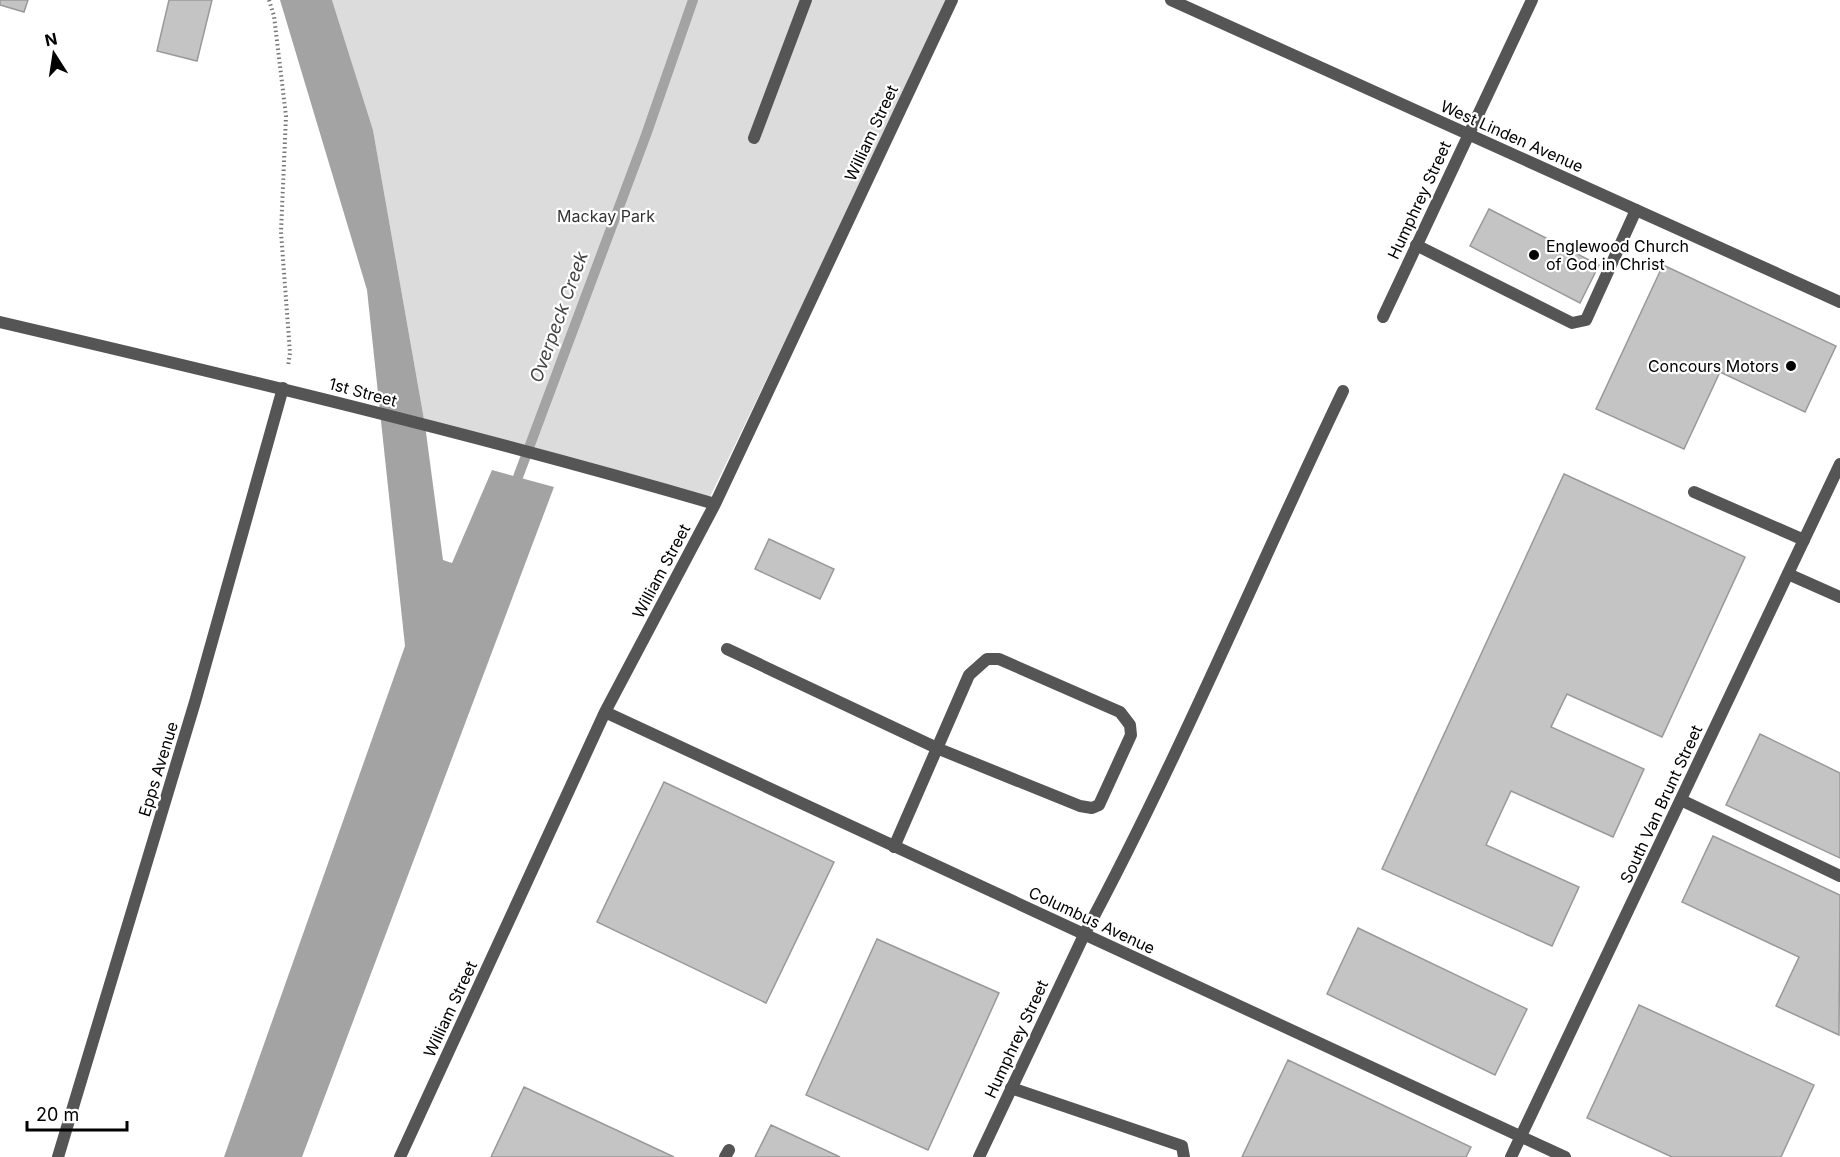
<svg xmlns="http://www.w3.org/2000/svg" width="1840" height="1157" font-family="Inter,sans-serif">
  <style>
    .green { fill: #dcdcdc }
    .water { fill: #a3a3a3 }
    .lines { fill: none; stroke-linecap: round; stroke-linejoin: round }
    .stream { stroke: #a3a3a3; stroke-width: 10 }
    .building { fill: #c4c4c4; stroke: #999; stroke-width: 1.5 }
    .path { stroke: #777; stroke-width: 4; stroke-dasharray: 1.5 3; stroke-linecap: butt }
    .lane { stroke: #555; stroke-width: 12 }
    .street { stroke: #555; stroke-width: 12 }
    .poi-dot { fill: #000; stroke: #fff; stroke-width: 2 }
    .labels { text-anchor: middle; stroke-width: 4.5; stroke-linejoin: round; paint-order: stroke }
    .street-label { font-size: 16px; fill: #000; stroke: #fff }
    .park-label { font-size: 16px; fill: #333; stroke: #fff }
    .poi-label { font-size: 16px; fill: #000; stroke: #fff; text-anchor: start }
    .water-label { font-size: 18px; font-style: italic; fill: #444; stroke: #fff }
  </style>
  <rect width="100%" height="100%" fill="#fff"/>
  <!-- green -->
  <path class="green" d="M332,0H949L708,501L425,425L373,130Z"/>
  <!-- water -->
  <path class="water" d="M280,0H332L373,130L425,425L443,560L452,563L492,470L554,487L302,1157H224L405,646L367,290Z"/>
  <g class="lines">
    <!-- stream -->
    <path class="stream" d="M518,477L646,135L693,0"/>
  </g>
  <!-- building -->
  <path class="building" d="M0,0H28L24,12L0,5Z
    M169,0H212L197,61L157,51Z
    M1489,209L1599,265L1580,303L1470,246Z
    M1663,265L1836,346L1805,412L1720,372L1684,449L1596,409Z
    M1564,474L1745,557L1662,737L1567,694L1551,727L1644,769L1613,837L1511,791L1486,845L1579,887L1552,946L1382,869Z
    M769,539L834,569L820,599L755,569Z
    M1760,734L1840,773V858L1726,805Z
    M664,782L834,862L766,1003L597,922Z
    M1713,836L1840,895L1839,1035L1776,1006L1799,957L1682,902Z
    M1358,928L1527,1009L1495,1075L1327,994Z
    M877,939L999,993L928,1150L806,1095Z
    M1639,1005L1814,1085L1781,1157H1672L1587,1118Z
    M1288,1060L1471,1147L1466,1157H1242Z
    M524,1087L674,1157H491Z
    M771,1125L840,1157H755Z"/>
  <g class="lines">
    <!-- path -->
    <path class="path" d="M269,0L274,16L286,116L281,232L290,353L288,366"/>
    <!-- lane -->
    <path class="lane" d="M754,138L806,0
      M1416,245L1572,323L1586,320L1636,210
      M1694,492L1804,540
      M1788,574L1840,597
      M727,649L939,749L1080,806L1092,808L1099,805L1131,735L1130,725L1120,712L999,659H987L969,675L894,847
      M1681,800L1840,876
      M1084,935C1179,758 1256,572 1343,391
      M1011,1088L1182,1146L1184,1157
      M725,1157L729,1150"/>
    <!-- street -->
    <path class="street" d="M1171,0L1840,302
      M1383,317L1532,0
      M0,322C240,378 479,435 715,504
      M605,712L1565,1157
      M58,1157L195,702L283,388
      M400,1157L605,712L715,504L952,0
      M979,1157L1084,935
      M1511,1157L1840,464"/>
  </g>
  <!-- markers -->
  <g class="poi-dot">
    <circle cx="1534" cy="255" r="6"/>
    <circle cx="1791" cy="366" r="6"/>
  </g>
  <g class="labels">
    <!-- street labels -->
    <g class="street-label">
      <text transform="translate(871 133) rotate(-65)" y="6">William Street</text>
      <text transform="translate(1512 136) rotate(24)" y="6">West Linden Avenue</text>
      <text transform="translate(1419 200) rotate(-65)" y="6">Humphrey Street</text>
      <text transform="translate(363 392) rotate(15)" y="6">1st Street</text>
      <text transform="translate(661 571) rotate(-62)" y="6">William Street</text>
      <text transform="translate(158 769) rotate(-73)" y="6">Epps Avenue</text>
      <text transform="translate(1661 804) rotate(-65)" y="6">South Van Brunt Street</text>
      <text transform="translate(1092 920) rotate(25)" y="6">Columbus Avenue</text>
      <text transform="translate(450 1009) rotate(-65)" y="6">William Street</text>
      <text transform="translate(1016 1039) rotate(-65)" y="6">Humphrey Street</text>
    </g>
    <!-- park labels -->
    <g class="park-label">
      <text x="606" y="222">Mackay Park</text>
    </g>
    <!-- poi labels -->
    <g class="poi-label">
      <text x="1546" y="252">Englewood Church<tspan x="1546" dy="18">of God in Christ</tspan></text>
      <text x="1779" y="372" text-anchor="end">Concours Motors</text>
    </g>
    <!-- water labels -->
    <g class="water-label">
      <text transform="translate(559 317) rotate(-70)" y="6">Overpeck Creek</text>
    </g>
  </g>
  <!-- north arrow -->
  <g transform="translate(54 54) rotate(348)" stroke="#ffffff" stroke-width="4.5" paint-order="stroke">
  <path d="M0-4.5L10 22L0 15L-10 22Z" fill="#000000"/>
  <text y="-9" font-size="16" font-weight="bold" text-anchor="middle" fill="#000000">N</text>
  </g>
  <!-- scale -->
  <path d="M27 1121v9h100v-9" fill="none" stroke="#000000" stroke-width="3"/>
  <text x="36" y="1121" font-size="18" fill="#000000" stroke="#ffffff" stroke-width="4.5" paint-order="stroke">20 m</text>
</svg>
